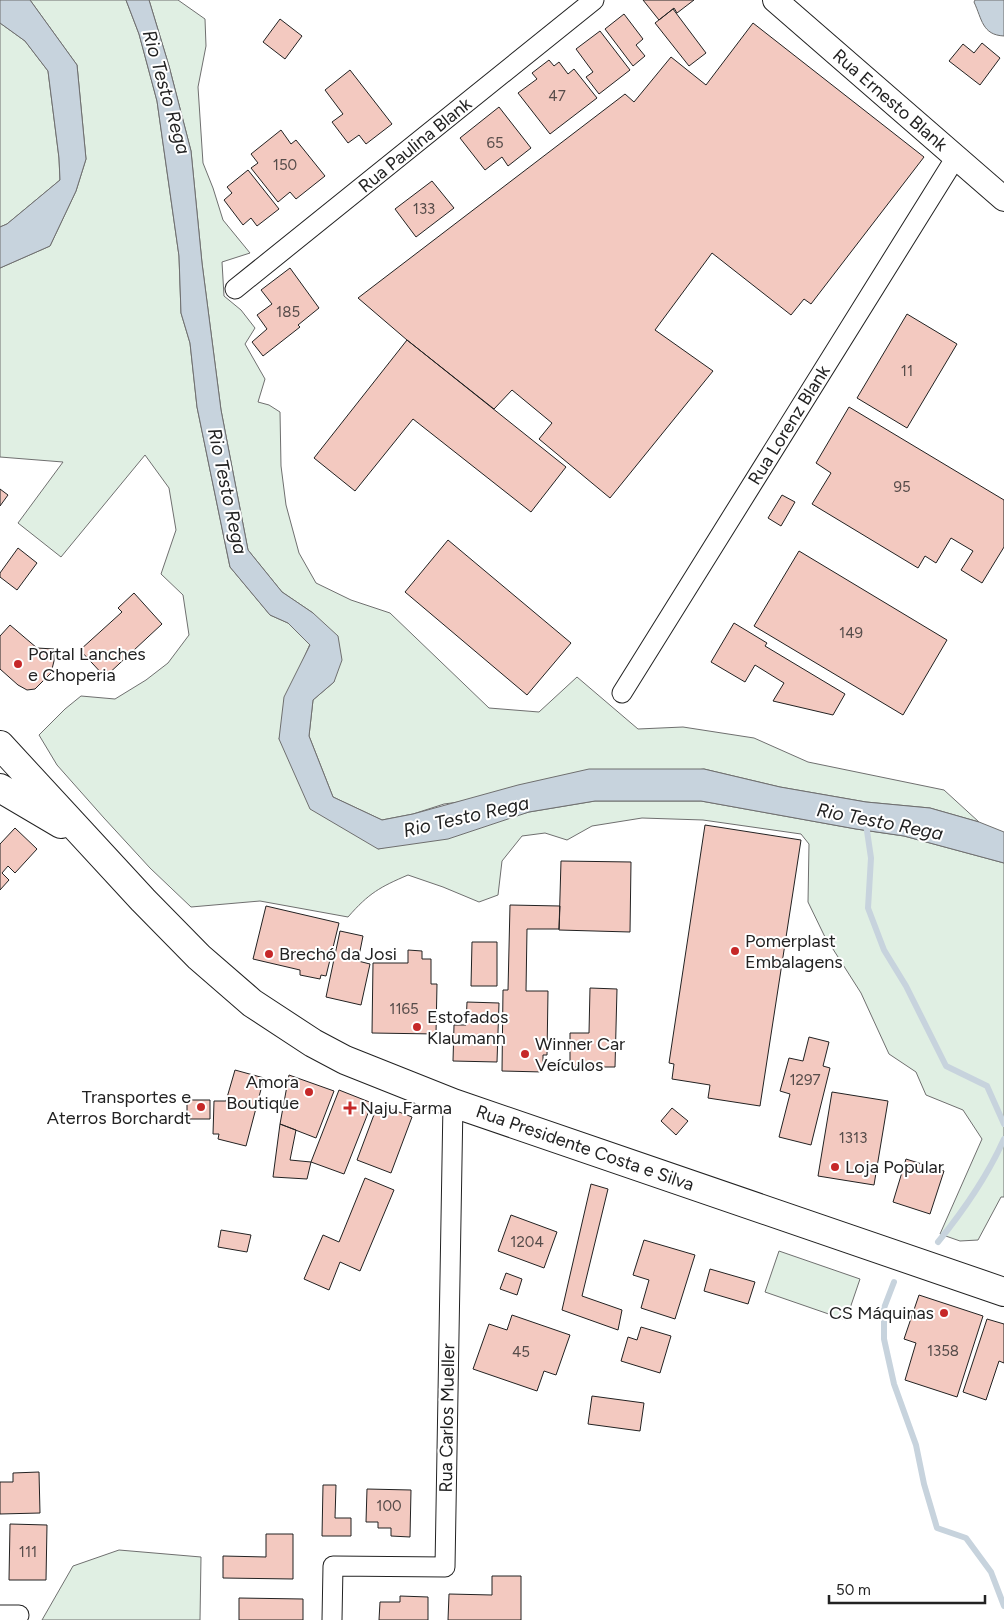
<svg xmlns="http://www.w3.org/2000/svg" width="1004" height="1620" font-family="Figtree,sans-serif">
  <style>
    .green { fill: #e0efe3; stroke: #6f6f6f }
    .water { fill: #c7d3dd; stroke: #6f6f6f }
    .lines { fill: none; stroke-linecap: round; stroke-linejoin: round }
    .stream { stroke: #c7d3dd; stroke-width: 6 }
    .building { fill: #f3c9c0; stroke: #222 }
    .minor-casing { stroke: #222; stroke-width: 21 }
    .tertiary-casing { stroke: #222; stroke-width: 26 }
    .primary-casing { stroke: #222; stroke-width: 30 }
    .minor { stroke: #fff; stroke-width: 19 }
    .tertiary { stroke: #fff; stroke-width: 24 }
    .primary { stroke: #fff; stroke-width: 28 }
    .poi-dot { fill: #c62828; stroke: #fff; stroke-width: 2 }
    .labels { text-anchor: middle; stroke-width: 4; stroke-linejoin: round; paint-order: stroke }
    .number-label { font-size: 15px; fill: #564c4a }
    .street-label { font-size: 18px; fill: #222; stroke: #fff }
    .poi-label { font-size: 18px; fill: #222; stroke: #fff; text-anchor: start }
    .water-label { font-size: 19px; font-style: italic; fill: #222; stroke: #fff }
  </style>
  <rect width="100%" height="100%" fill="#fff"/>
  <!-- green -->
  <path class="green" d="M30,0H126L139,34L157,101L179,256L181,313L190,343L197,407L230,567L270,615L288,623L310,644L300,667L279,739L378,849L529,812L595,801H701L856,829L904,836L1004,863V1197H1001L978,1240L960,1241L940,1234L982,1139L963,1110L926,1095L916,1072L889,1054L861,993L824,935L808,902L809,844L801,834L703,820L642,818L592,826L567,840L545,833L522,836L502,861L498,895L479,902L443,887L408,875C380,887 369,893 348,917L260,901L191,907L150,868L104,818L57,765L39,735L65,709L81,696L115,699L146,680L168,663L189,635L183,595L161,574L176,530L169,488L145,455L61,557L18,523L63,462L0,457V268L50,246L76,191L86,159L77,65Z
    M149,0H178L205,19L206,46L198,87L203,163L213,188L223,220L250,253L222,262L224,296L241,310L255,328L245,344L265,379L258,402L269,405L280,412L281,466L286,505L299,553L316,583L351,600L390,613L489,708L539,712L577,677L638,729L683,727L754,738L808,762L944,790L979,822L930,808L866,802L780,787L704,769L444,804L413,814L382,820L333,797L309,736L313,700L334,682L313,613L282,592L248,550L221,410L202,263L191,151L169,66Z
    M0,23L25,41L48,71L59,158L60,180L7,224L0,227Z
    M779,1251L860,1279L846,1320L765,1292Z
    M119,1550L201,1557L200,1620H42L73,1566Z"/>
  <!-- water -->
  <path class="water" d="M0,0H30L77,65L86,159L76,191L50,246L0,268V227L7,224L60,180L59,158L48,71L25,41L0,23Z
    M126,0H149L169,66L191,151L202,263L221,410L248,550L282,592L313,613L338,636L342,660L334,682L313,700L309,736L333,797L382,820L413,814L518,785L589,769H704L780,787L866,802L930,808L979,822L1004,832V863L904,836L856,829L701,801H595L529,812L448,839L378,849L310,809L279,739L284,697L310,645L288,623L270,615L230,567L197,407L190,343L181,313L179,256L157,101L139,34Z
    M975,0H1004V36C982,35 982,19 974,2Z"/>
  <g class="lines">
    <!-- stream -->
    <path class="stream" d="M866,824L871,858L868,908L884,950L906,986L946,1066L987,1086L1004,1124
      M938,1242C964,1210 987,1177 1004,1139
      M894,1282L884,1308V1339L894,1384L916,1445L924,1484L937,1528L966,1538L991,1572L1004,1606"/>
  </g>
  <!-- building -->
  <path class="building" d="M643,0H694L677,13L674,8L659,20Z
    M673,9L706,53L689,66L655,23Z
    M624,14L643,39L636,45L645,56L633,66L605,29Z
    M280,19L302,36L285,59L263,42Z
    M753,23L924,157L811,304L804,299L791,315L712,253L655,330L713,371L610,498L539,439L552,423L512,390L494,409L407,340L358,298L625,94L634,102L671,57L706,85Z
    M600,31L630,70L599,94L586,77L593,72L576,49Z
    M982,43L1000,58L980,85L949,61L963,44L974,53Z
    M549,60L554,66L559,62L568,74L574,69L597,98L550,134L518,93L537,79L532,73Z
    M350,70L392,124L366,144L359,135L348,143L332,122L343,114L325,90Z
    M499,107L531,148L508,166L502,157L485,170L460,138Z
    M281,130L291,144L296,140L325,176L296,199L290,192L278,202L251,168L258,163L251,154Z
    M248,170L279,209L257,226L251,218L243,225L224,200L232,193L227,187Z
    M432,181L454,208L416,237L395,209Z
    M290,268L319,308L298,325L300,327L263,356L252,342L267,329L257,315L272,304L261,290Z
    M907,314L957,344L907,428L857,398Z
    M407,340L566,467L531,512L413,419L355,491L314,458Z
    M849,407L1004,500V547L982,583L961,570L973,551L951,538L936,563L925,556L918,568L812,504L831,473L816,463Z
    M0,489L8,495L0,506Z
    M782,495L795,502L781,526L768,518Z
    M448,540L571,643L527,695L405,592Z
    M18,548L37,563L17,590L0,577V573Z
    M799,551L947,640L903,715L754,626Z
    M134,593L162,624L105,677L80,650L122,612L118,608Z
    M734,623L767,643L765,646L845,694L833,715L773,701L784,683L755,665L745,682L711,662Z
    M10,625L37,648L54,649V661L51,673L35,689L27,690L18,685L0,669V636Z
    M705,825L801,840L760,1106L708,1098L710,1085L672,1079L674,1064L669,1063Z
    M15,828L37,849L15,873L8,866L2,873L9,880L0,890V844Z
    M561,861L631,862L630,932L559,930Z
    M510,905L560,906L559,929H527L526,991H548L547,1055H543V1072L502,1071L503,990H508Z
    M266,906L339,923L326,976L321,975L320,979L300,975V970L253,959Z
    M340,931L363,936L358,961L370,964L361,1005L326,997Z
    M472,942H497V986H471Z
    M408,950L422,951V959H431V984H437L436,1034L372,1033L373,963H408Z
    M590,988L617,989L615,1067H570V1033H589Z
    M467,1002L499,1003L497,1062L453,1061L454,1025H466Z
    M809,1037L829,1042L823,1066L830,1068L811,1145L779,1137L790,1094L780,1091L789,1058L803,1061Z
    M235,1070L264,1078L246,1146L218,1139L219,1134H213L214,1101H226Z
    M289,1075L334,1091L316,1138L280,1124Z
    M339,1090L372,1103L344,1174L311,1162Z
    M832,1092L888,1101L874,1185L818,1176Z
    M187,1100H210V1119H187Z
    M378,1104L412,1117L391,1173L357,1160Z
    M672,1108L688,1121L676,1135L661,1121Z
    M280,1124L296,1130L290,1160L311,1162L307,1179L273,1177Z
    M906,1159L944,1171L930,1214L893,1202Z
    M365,1178L394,1190L360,1271L340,1262L329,1290L304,1279L323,1235L339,1242Z
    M591,1184L608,1189L582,1296L622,1310L618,1330L562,1310Z
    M511,1215L557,1232L544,1268L498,1251Z
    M221,1230L251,1235L247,1252L218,1247Z
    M644,1240L695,1255L675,1319L641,1308L649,1280L633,1275Z
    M710,1269L755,1282L748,1304L704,1291Z
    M506,1273L522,1279L517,1295L500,1289Z
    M919,1295L983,1316L957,1397L905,1380L916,1343L904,1339Z
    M512,1315L570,1335L556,1375L544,1371L537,1391L473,1369L489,1324L507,1330Z
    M987,1319L1004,1324V1363L999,1361L986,1400L963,1392Z
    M641,1327L671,1336L660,1373L621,1361L628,1337L637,1340Z
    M592,1396L644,1403L640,1431L588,1424Z
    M39,1472L40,1513L0,1514V1482H13V1473Z
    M323,1485H336L335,1518H351V1536H322Z
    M367,1489L411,1490L410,1537L391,1536V1528H378V1522H366Z
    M10,1524L47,1525L46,1580H9Z
    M266,1534H293V1579L223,1578V1556L266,1557Z
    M492,1576H521V1620H448L449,1594L492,1595Z
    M400,1596L428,1597V1620H379L380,1602H400Z
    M239,1598L303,1599V1620H239Z"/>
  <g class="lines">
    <defs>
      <path id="minor" d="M235,289L594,0
        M622,693L956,157
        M0,1615H19
        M332,1620L333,1566L445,1567L453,1103"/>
      <path id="tertiary" d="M775,0L1004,199"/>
      <path id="primary" d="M0,745L143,900L199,957L252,1003L313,1043L345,1060L453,1103L1004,1292
        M0,788L61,824"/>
    </defs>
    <!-- minor casing -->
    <use href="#minor" class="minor-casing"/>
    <!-- tertiary casing -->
    <use href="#tertiary" class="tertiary-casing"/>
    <!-- primary casing -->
    <use href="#primary" class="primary-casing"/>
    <!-- minor -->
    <use href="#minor" class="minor"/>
    <!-- tertiary -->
    <use href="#tertiary" class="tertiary"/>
    <!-- primary -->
    <use href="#primary" class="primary"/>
  </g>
  <!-- markers -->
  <g class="poi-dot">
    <circle cx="18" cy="664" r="5"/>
    <circle cx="735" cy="951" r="5"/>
    <circle cx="269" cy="954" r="5"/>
    <circle cx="417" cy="1027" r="5"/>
    <circle cx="525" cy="1054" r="5"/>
    <circle cx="309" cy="1092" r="5"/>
    <circle cx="201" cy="1107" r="5"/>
    <path d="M347.5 1100.5h5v5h5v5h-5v5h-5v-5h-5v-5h5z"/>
    <circle cx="835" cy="1167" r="5"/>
    <circle cx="944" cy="1313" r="5"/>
  </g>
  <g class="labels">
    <!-- number labels -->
    <g class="number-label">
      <text x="557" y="101">47</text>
      <text x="495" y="148">65</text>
      <text x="285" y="170">150</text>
      <text x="424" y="214">133</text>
      <text x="288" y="317">185</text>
      <text x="907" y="376">11</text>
      <text x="902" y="492">95</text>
      <text x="851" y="638">149</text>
      <text x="404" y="1014">1165</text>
      <text x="805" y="1085">1297</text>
      <text x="853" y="1143">1313</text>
      <text x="527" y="1247">1204</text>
      <text x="943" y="1356">1358</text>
      <text x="521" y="1357">45</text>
      <text x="389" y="1511">100</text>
      <text x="28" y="1557">111</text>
    </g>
    <!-- street labels -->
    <g class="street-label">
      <text transform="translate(890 100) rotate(41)" y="6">Rua Ernesto Blank</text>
      <text transform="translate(415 145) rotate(-39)" y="6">Rua Paulina Blank</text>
      <text transform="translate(789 425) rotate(-58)" y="6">Rua Lorenz Blank</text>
      <text transform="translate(585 1148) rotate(19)" y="6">Rua Presidente Costa e Silva</text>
      <text transform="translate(447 1418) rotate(-89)" y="6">Rua Carlos Mueller</text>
    </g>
    <!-- poi labels -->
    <g class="poi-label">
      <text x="28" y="660">Portal Lanches<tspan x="28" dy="21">e Choperia</tspan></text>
      <text x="745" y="947">Pomerplast<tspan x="745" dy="21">Embalagens</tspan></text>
      <text x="279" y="960">Brechó da Josi</text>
      <text x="427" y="1023">Estofados<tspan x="427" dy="21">Klaumann</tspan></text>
      <text x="535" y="1050">Winner Car<tspan x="535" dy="21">Veículos</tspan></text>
      <text x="299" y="1088" text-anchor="end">Amora<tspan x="299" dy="21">Boutique</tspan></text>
      <text x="191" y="1103" text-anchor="end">Transportes e<tspan x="191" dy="21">Aterros Borchardt</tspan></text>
      <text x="360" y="1114">Naju Farma</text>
      <text x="845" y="1173">Loja Popular</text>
      <text x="934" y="1319" text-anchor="end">CS Máquinas</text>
    </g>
    <!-- water labels -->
    <g class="water-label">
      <text transform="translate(167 92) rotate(74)" y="7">Rio Testo Rega</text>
      <text transform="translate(228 491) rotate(78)" y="7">Rio Testo Rega</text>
      <text transform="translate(466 816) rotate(-13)" y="7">Rio Testo Rega</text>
      <text transform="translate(880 821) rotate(11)" y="7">Rio Testo Rega</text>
    </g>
  </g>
  <!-- scale -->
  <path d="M829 1595v8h156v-8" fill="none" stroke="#222222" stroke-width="2.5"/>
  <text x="836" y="1595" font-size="15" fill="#222222" stroke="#ffffff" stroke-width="4" paint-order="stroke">50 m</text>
</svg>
